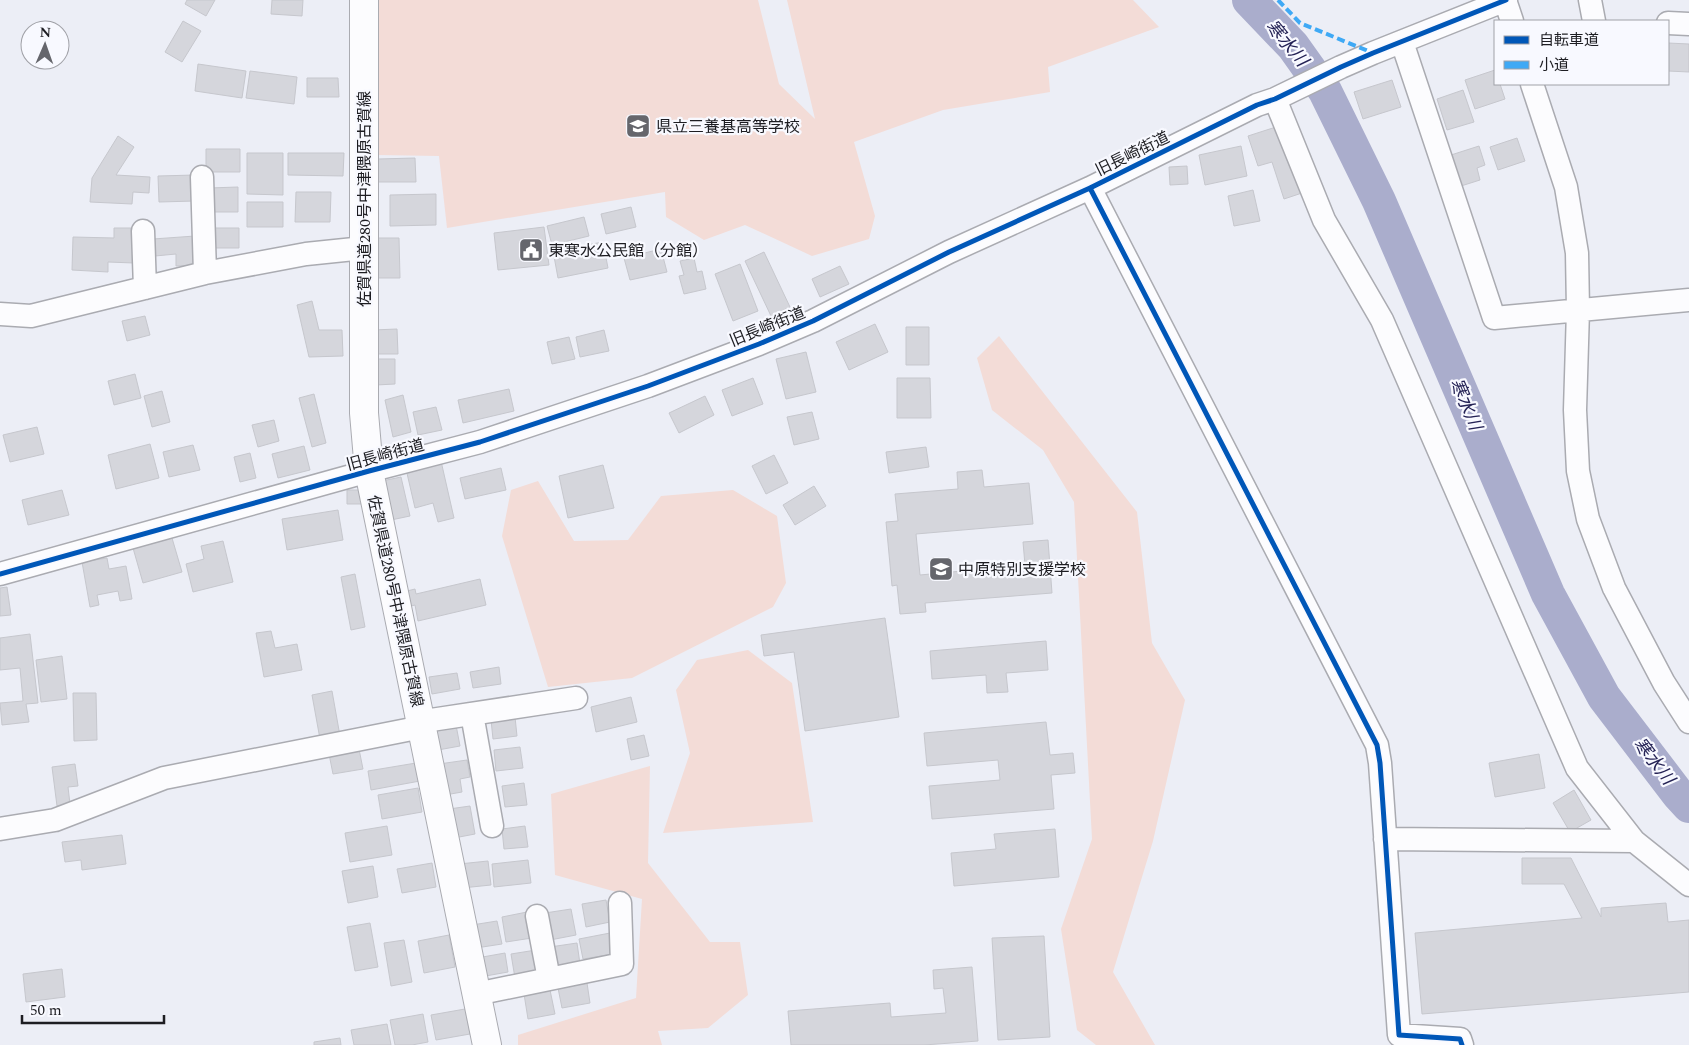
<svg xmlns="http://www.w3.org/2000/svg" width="1689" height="1045" font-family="Spectral,'Noto Sans JP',serif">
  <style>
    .green { fill: #f3dcd7 }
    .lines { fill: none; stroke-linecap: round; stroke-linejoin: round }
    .river { stroke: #aaadcc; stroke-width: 34 }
    .building { fill: #d5d6dc; stroke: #c6c7cd }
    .minor-casing { stroke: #aaabb1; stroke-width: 25 }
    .major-casing { stroke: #aaabb1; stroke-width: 30 }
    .minor { stroke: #fcfcfe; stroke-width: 22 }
    .major { stroke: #fcfcfe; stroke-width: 28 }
    .quiet { stroke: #3fa9f5; stroke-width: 4; stroke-dasharray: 8 4; stroke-linecap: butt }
    .cycleway-casing { stroke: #f8f9ff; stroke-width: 8 }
    .cycleway { stroke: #0057b8; stroke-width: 5 }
    .labels { text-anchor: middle; stroke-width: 4.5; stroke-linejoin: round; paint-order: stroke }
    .poi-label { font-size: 16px; fill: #1d1d22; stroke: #f8f9ff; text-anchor: start }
    .street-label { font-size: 16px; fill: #1d1d22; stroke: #f8f9ff }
    .water-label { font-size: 18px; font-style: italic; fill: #242255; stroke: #f8f9ff }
  </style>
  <rect width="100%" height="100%" fill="#eceef6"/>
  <!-- green -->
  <path class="green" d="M379,0H758L779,84L815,119L787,0H1133L1159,27L1048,67L1050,92L943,110L854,142L875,216L869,239L812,256L745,225L704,240L666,217L665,192L447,228L439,156L377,155Z
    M999,336L1137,512L1152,643L1185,700L1153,841L1113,972L1155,1045H1096L1077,1030L1061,929L1092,839L1074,502L1043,450L992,410L977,358Z
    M538,481L574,541L628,540L661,496L733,490L777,516L786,583L773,607L632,678L548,687L502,536L511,490Z
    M748,650L792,683L813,822L663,833L690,753L676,690L697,660Z
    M650,766L648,863L710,942H740L748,995L708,1028L658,1031L662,1045H518V1035L636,998L642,899L555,875L551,794Z"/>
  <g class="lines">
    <!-- river -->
    <path class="river" d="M1249,0L1293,46L1325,91L1379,201L1548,594L1604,697L1678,794L1689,806"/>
  </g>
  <!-- building -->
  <path class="building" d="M187,0H215L206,16L185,4Z
    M272,0H303L302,16L271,14Z
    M183,21L201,31L182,62L165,52Z
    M1668,43L1689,44V72L1668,71Z
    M198,64L246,71L242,98L195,91Z
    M1495,70V84H1500L1505,99L1475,109L1465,80Z
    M250,71L297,77L294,104L246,98Z
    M307,78H338L339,97H307Z
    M1392,80L1401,107L1363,119L1354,92Z
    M1463,90L1474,122L1447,130L1437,99Z
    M1279,126L1302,193L1284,199L1272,162L1258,166L1248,136Z
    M118,136L134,147L116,175L150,177L149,193L133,192L132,204L90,202L92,178Z
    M1517,138L1525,161L1498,170L1490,147Z
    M1241,146L1247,176L1205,185L1199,155Z
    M1479,146L1485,165L1477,168L1480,180L1461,186L1451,155Z
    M206,149H240V172H206Z
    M247,153H283V195L247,194Z
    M288,153H344L343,176L288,175Z
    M415,158L416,182H378V159Z
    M1187,166L1188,184L1170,185L1169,167Z
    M195,175V201L159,202L158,176Z
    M238,187V212H209V188Z
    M1253,190L1260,221L1234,226L1228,196Z
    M296,192H331L330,222H295Z
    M436,194V225L390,226V195Z
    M247,202H283V227H247Z
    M631,207L636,227L606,234L601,214Z
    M584,217L589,236L552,245L547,226Z
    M544,227L549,265L498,270L494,233Z
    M114,228H135L134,263L108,262V272L72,270L73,237L114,238Z
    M211,228H239V248H212Z
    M195,236L197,265L176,266V254L155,256L153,239Z
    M375,238H399L400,278H376Z
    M603,242L608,268L558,278L553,251Z
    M661,249L667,272L630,280L624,258Z
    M764,252L790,307L771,316L745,261Z
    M694,258L697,272L702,271L706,289L684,294L679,276L684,275L680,261Z
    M740,264L758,311L733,321L715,274Z
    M840,266L849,284L820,297L812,279Z
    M312,301L319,330H342L343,356L309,357L297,305Z
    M145,316L150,335L127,341L122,321Z
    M875,324L888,352L849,370L836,342Z
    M906,327H929V365H906Z
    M397,329L398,354H373V330Z
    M604,330L609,351L580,357L576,337Z
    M569,337L575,359L552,364L547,342Z
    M806,352L816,392L786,399L776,359Z
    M376,359H395V384L376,385Z
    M135,374L141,398L114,405L108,381Z
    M753,378L763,404L732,416L722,390Z
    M897,378H930L931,418H897Z
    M509,389L514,411L463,423L458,400Z
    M162,391L170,422L152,427L144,396Z
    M314,394L326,443L312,447L299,398Z
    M403,395L411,432L393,437L385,400Z
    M705,396L714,415L679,433L669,413Z
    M436,407L442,430L418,435L413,412Z
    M812,412L819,439L794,445L787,417Z
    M274,420L279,441L258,447L252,425Z
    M37,427L44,454L10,462L3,435Z
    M150,444L159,478L116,489L108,455Z
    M193,445L200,470L169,477L163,452Z
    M304,446L310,470L278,478L272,454Z
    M926,447L929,467L889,473L886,452Z
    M250,453L256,478L240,482L234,457Z
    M774,455L788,483L766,494L752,466Z
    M441,461L454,518L438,522L433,503L415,508L406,469Z
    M603,465L614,508L568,518L559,476Z
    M501,468L506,490L465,499L460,478Z
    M982,470L984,487L1029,483L1033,524L916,534L920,575L1025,565L1023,542L1048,540L1052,593L925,603L926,612L900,614L897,585L892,586L886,522L898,521L895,494L958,489L957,472Z
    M401,477L410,516L391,520L382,481Z
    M814,486L826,506L795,525L783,505Z
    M62,490L69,515L28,525L22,500Z
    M347,490H362L363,504H347Z
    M338,510L343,540L287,550L282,519Z
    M172,538L182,572L143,583L133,548Z
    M223,541L233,582L193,592L186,564L204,559L201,546Z
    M107,558L109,569L126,566L132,599L120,601L118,591L97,595L99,605L90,607L82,562Z
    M355,574L365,627L351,630L341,577Z
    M480,579L486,605L418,621L415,605L407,607L403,592L415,589L416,594Z
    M7,587L11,615L0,616V588Z
    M885,618L899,717L805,731L794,652L764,656L761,635Z
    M271,631L275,648L297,644L302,670L264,677L256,633Z
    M30,634L38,703L26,704L29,722L2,725L0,703L23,701L20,668L0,670V638Z
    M1046,641L1048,670L1006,673L1008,692L987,693L986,675L932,679L930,651Z
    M62,656L67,699L41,702L36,660Z
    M499,667L501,684L473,688L470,672Z
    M457,673L460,689L432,694L429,677Z
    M332,691L340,736L320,739L312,695Z
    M73,693H96L97,740L74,741Z
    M631,697L637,722L596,732L591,707Z
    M515,717L517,736L493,739L491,720Z
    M1046,722L1050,755L1073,753L1075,773L1051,775L1054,809L932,819L929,786L1000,780L998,760L927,766L924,733Z
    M456,725L460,746L438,750L435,729Z
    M644,735L649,756L631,760L627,739Z
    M520,747L523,768L496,771L494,750Z
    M359,749L363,769L333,774L329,754Z
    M1539,754L1545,788L1495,797L1489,763Z
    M467,760L470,777L460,779L462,792L445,795L439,764Z
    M416,763L420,781L371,790L368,771Z
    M75,764L78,786L68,787L70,804L57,806L52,767Z
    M524,783L527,805L505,807L502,786Z
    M418,788L422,812L382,819L378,795Z
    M1574,790L1591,820L1570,832L1553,803Z
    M470,806L475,834L454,838L449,809Z
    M387,826L392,855L350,862L345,833Z
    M525,826L528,847L504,849L502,829Z
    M1055,829L1059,877L954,886L951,853L996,849L994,834Z
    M122,835L126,864L82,870L81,860L65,862L62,842Z
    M1522,858H1571L1601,917V908L1666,903L1668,922L1689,920V992L1422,1014L1415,933L1582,918L1564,884H1522Z
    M528,860L531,883L494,887L492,864Z
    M488,861L491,885L462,888L459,864Z
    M432,863L436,887L402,893L397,869Z
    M373,866L378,897L348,903L342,871Z
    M606,900L610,922L586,927L582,904Z
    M571,909L576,935L550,940L545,913Z
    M527,912L532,938L506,942L502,917Z
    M497,921L502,944L476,948L472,925Z
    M370,923L378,967L355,971L347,927Z
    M610,933L614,954L583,959L579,939Z
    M449,935L455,967L424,973L418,941Z
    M1044,936L1050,1037L998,1040L992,938Z
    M404,940L412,982L391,986L384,943Z
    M577,943L580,964L554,969L550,947Z
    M536,950L540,974L515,978L511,954Z
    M505,953L508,972L480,977L477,958Z
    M972,967L978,1041L924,1045H791L788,1011L890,1003L891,1017L946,1013L943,988L934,989L933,970Z
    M62,969L65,997L26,1002L23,974Z
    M587,983L590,1003L562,1008L558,988Z
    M550,990L555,1014L528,1019L524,994Z
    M465,1009L470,1034L436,1040L431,1015Z
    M423,1014L428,1042L412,1045H395L390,1020Z
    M387,1024L391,1045H354L351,1030Z
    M340,1038L341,1045H314V1042Z"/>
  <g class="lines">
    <defs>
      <path id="minor" d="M1505,0L1512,21
        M1590,0L1594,21
        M1668,23L1689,24
        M1402,42L1494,318L1689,300
        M1532,84L1566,187L1577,253L1578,310L1575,410L1578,471L1588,519L1614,588L1664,683L1689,722
        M1275,99L1324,220L1382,320L1577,768L1634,841L1689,885
        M202,177L205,273
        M1090,188L1377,745L1380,763L1399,1035L1460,1039L1462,1045
        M143,231L145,288
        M0,314L31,316L205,273L306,254L364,248
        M0,574L369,471L480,442L648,386L759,344L813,321L949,252L1090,188L1257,105L1275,99L1341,67L1373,53L1506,0
        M472,714L492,826
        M0,829L55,820L164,778L422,727L431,720L576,698
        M1385,839L1634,841
        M537,916L549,979
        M476,994L622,964L620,903"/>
      <path id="major" d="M364,0V413L369,471L487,1045"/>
    </defs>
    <!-- minor casing -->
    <use href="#minor" class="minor-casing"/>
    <!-- major casing -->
    <use href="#major" class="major-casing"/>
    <!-- minor -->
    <use href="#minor" class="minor"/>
    <!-- major -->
    <use href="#major" class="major"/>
    <!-- quiet -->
    <path class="quiet" d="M1278,0L1300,23L1373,53"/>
    <defs>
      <path id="cycleway" d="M1090,188L1377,745L1380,763L1399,1035L1460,1039L1462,1045
        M0,574L369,471L480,442L648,386L759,344L813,321L949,252L1090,188L1257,105L1275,99L1341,67L1373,53L1506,0"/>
    </defs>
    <!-- cycleway casing -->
    <use href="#cycleway" class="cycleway-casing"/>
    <!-- cycleway -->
    <use href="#cycleway" class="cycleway"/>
  </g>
  <!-- icons -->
  <defs>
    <symbol id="school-square" viewBox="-11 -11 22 22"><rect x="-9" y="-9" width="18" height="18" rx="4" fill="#65666c" stroke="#f8f9ff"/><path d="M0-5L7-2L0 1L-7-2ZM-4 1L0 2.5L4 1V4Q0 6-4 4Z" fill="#fff"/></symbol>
    <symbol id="civic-square" viewBox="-11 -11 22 22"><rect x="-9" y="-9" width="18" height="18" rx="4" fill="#65666c" stroke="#f8f9ff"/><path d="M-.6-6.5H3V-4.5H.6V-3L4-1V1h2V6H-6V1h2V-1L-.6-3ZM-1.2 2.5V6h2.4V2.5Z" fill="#fff"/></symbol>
  </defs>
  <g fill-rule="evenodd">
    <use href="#school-square" x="624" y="112" width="28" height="28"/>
    <use href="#civic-square" x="517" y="236" width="28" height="28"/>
    <use href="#school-square" x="927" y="555" width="28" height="28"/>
  </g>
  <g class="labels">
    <!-- poi labels -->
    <g class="poi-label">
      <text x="656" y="132">県立三養基高等学校</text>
      <text x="548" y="256">東寒水公民館（分館）</text>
      <text x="958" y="575">中原特別支援学校</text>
    </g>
    <!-- street labels -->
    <g class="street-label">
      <text transform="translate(1132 153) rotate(-26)" y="6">旧長崎街道</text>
      <text transform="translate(364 199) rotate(-90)" y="6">佐賀県道280号中津隈原古賀線</text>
      <text transform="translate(767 326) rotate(-22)" y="6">旧長崎街道</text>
      <text transform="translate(385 454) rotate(-15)" y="6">旧長崎街道</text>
      <text transform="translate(396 601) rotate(78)" y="6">佐賀県道280号中津隈原古賀線</text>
    </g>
    <!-- water labels -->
    <g class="water-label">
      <text transform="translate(1287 43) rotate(50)" y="6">寒水川</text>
      <text transform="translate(1466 404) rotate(67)" y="6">寒水川</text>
      <text transform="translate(1654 761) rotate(52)" y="6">寒水川</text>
    </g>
  </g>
  <!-- legend -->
  <rect x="1494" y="20" width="175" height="65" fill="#f8f9ff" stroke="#a0a1a7"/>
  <rect x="1504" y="36" width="25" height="8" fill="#0057b8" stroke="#a0a1a7"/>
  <text x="1539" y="45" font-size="15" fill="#1d1d22">自転車道</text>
  <rect x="1504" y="61" width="25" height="8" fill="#3fa9f5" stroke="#a0a1a7"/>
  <text x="1539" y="70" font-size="15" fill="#1d1d22">小道</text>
  <!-- north arrow -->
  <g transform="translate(45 45) rotate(2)"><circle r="24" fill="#f8f9ff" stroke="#a0a1a7"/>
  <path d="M0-4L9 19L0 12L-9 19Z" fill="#65666c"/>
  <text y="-8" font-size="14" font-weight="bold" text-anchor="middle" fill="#1d1d22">N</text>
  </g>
  <!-- scale -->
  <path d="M22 1015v8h142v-8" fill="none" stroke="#1d1d22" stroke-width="2.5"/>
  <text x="30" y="1015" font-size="15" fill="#1d1d22" stroke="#f8f9ff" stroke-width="4" paint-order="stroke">50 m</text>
</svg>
